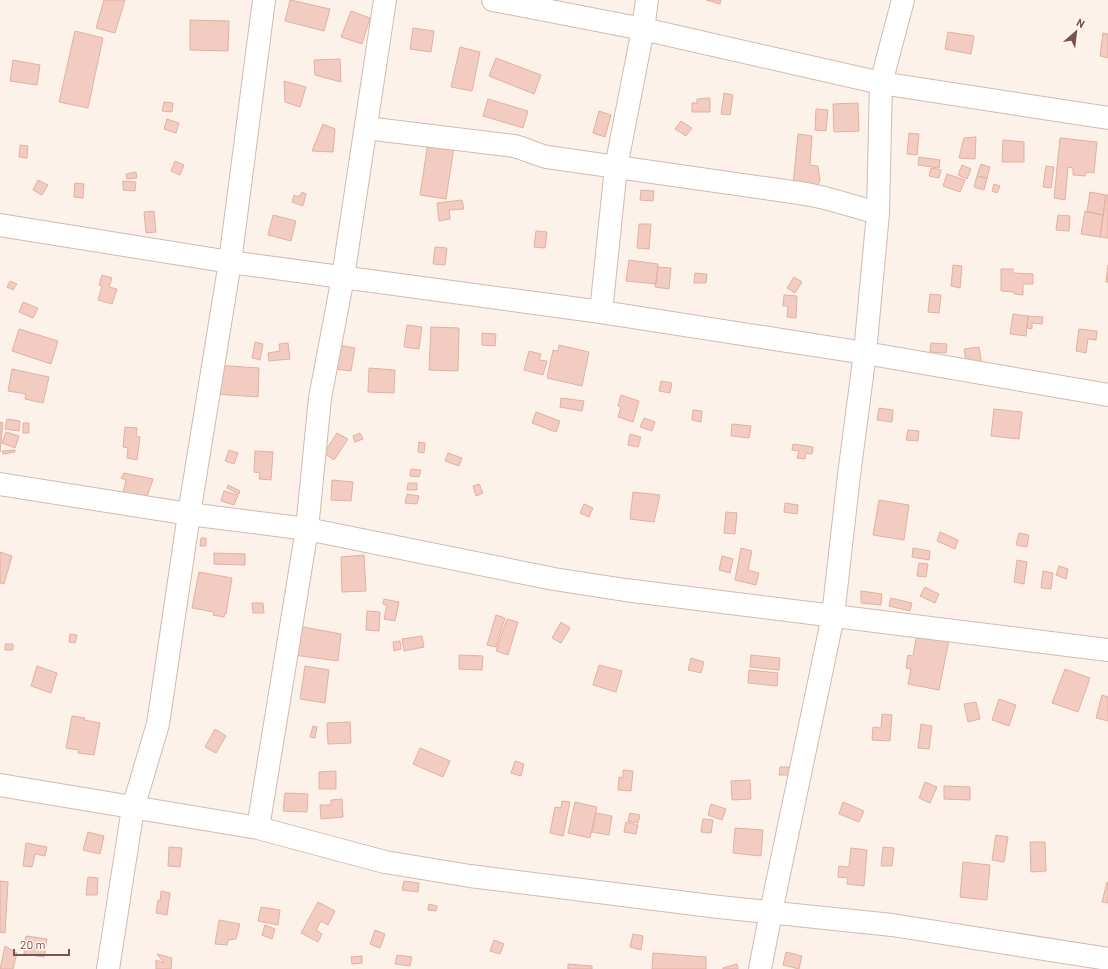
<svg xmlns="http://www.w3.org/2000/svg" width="1108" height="969" font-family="Barlow,sans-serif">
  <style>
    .building { fill: #f2ccc0; stroke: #e4b0a1 }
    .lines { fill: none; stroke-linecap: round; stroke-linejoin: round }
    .minor-casing { stroke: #d1bab1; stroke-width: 24 }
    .minor { stroke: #fff; stroke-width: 22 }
  </style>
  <rect width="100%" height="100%" fill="#fcf2e9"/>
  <!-- building -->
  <path class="building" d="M104,0H125L115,33L96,28Z
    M290,0L330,9L324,31L285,21Z
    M706,0H721L720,4Z
    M351,11L370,18L362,44L341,37Z
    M190,20L229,21L228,51L190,50Z
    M413,28L434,31L431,52L410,49Z
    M75,31L103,38L88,108L59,102Z
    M948,32L974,36L971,54L945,49Z
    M1103,33L1108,34V58L1100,56Z
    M460,47L480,52L472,91L451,87Z
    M496,58L541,75L534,94L489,76Z
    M340,59L341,82L315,75L314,60Z
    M13,60L40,65L37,85L10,81Z
    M284,81L306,87L300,107L285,102Z
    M724,93L733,95L730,115L721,114Z
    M710,98V112H692V103H697V99Z
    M488,99L528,111L523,128L483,116Z
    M164,102L173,103L172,112L162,111Z
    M858,103L859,131L834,132L833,104Z
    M816,109L828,110L826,131L815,130Z
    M599,111L611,115L605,137L593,133Z
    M167,119L179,123L176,133L164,129Z
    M681,121L692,128L686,136L675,129Z
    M323,124L335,129L333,152L312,151Z
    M909,133L919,134L917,155L907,154Z
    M798,134L812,136L810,165L818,166L820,181L813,192L793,185Z
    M976,137L975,159L959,158L964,138Z
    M1060,138L1097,142L1094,173L1086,172L1085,176L1073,175V168L1068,167L1065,200L1054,198Z
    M1003,140L1024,142V162H1002Z
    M428,142L454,147L446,199L420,195Z
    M20,145L28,146L27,158L19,157Z
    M919,157L940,160L939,168L918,165Z
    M175,161L184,165L180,175L171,171Z
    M981,164L990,167L987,178L977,176Z
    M962,165L971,169L967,179L958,175Z
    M1046,166L1054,167L1051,188L1043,187Z
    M931,168L941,170L939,178L929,176Z
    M136,172L137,178L127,179L126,174Z
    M947,174L965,180L960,192L943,186Z
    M977,176L987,178L984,190L974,187Z
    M38,180L48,185L42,195L33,190Z
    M123,181L136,182L135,191L123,190Z
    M75,183L84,184L83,198L74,197Z
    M994,184L1000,186L997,193L992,191Z
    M641,190L654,191L653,201L640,200Z
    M302,192L306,194L303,206L292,202L294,195L298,197L299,195H301Z
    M1090,192L1106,195L1103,215L1087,212Z
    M1106,195H1108V238L1100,237Z
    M462,200L464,209L449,210L450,219L439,221L437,203Z
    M154,211L156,232L146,233L144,212Z
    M1085,211L1103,215L1100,237L1081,234Z
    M273,215L296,221L291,241L268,235Z
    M1058,215L1070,216L1069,231L1056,230Z
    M639,224H651L649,249L637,248Z
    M536,231L547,232L545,248L534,247Z
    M435,247L447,248L445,265L433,264Z
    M629,260L658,264L656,284L626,281Z
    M953,265L962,266L960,288L951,286Z
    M1108,265V282H1106Z
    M658,267L671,268L669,289L655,287Z
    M1001,269H1013V273L1033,274V284H1023V295L1014,294V292L1001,291Z
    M695,273L707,274L706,283H694Z
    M102,275L112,278L109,287L117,289L112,304L98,300L102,286L99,285Z
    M794,277L802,282L795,293L787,288Z
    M10,281L17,284L13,290L7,287Z
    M930,294L941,295L939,313L928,312Z
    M784,295L797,296L796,318L787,317L788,306H783Z
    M23,302L38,308L33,318L19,312Z
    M1013,314L1028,316L1026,336L1010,334Z
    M1028,316L1043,317L1042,324L1032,323V329L1027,328Z
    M407,325L422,327L419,349L404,347Z
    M431,327L459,328L458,371L429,370Z
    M19,329L58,341L51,364L12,351Z
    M1079,329L1097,331L1096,340L1088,339L1086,353L1076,351Z
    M482,333L496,334L495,346L482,345Z
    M255,342L263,344L260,360L252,358Z
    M288,343L290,359L269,361L268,353L280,351L279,344Z
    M931,343L947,344L946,353L930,352Z
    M339,345L355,348L351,371L335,369Z
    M559,345L589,352L582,386L547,378L553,350L558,351Z
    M979,347L982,365L967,367L964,349Z
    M529,351L541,354L539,360L547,361L543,375L524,370Z
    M216,365L259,368L258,397L215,394Z
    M369,368L395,370L394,393L368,392Z
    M12,369L49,377L43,403L25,399L26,394L8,391Z
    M661,381L672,383L670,393L659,391Z
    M621,395L639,401L633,422L618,417L621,407L618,406Z
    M561,398L584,401L582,411L560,407Z
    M879,408L893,410L892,422L877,420Z
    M994,409L1022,412L1019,439L991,436Z
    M693,410L702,411L701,422L692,420Z
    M536,412L560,421L556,432L532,423Z
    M644,418L655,422L652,431L640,427Z
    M7,419L20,421L19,431L5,429Z
    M0,422L3,423L0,452Z
    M23,423H29V433H23Z
    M732,424L751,426L749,438L731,436Z
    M125,427L137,428L136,436L140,437L137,460L127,458L128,448L123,447Z
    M908,430L919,431L918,441L906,440Z
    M6,432L19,436L15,448L2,443Z
    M337,433L348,439L334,460L324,453Z
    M360,433L363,439L355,442L353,436Z
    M630,434L641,437L638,447L628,445Z
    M419,442L425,443L424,453L418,452Z
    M793,444L813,447L812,454L806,453L805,459L797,458L799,451L792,450Z
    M15,450V452L3,454L2,451Z
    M229,450L238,453L234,464L225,461Z
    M255,451L273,452L271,480L259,479L260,473L254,472Z
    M448,453L462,458L459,466L445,461Z
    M411,469L421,470L419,477L410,476Z
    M124,473L153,479L147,497L123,493L126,480L121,478Z
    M332,480L353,482L351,501L331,500Z
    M408,483H417V490H407Z
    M479,484L483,493L476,496L473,486Z
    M228,485L240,491L239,494L227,488Z
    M224,491L238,495L234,505L221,501Z
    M633,492L660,495L654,522L630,519Z
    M407,494L419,496L417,504L405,503Z
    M879,500L909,505L904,540L873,535Z
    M785,503L798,505L797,514L784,512Z
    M584,504L593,508L589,517L580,513Z
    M726,512L737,513L735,534L724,533Z
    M940,532L958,540L955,549L937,541Z
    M1019,533L1029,535L1027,547L1016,545Z
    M201,538H206V546H200Z
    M741,548L752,551L748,570L759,573L756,585L735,580Z
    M913,548L930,551L929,560L912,557Z
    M0,552L12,556L4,584L0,583Z
    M214,553L245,554V565L214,564Z
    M364,555L366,591L342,592L341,557Z
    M722,556L733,559L730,573L719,570Z
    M1017,560L1027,562L1024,584L1014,582Z
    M919,563L928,564L926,577L917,576Z
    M1059,566L1068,569L1066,579L1056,575Z
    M1043,571L1053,573L1051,589L1041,588Z
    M199,572L232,578L226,614L225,613L224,617L213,615L214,612L192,608Z
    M925,587L939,594L935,603L920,596Z
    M861,591L882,594L881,605L861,603Z
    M891,598L912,603L910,611L889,606Z
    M384,599L399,602L395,621L384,619L387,605L383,604Z
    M252,603H263L264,613H253Z
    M367,611L380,612L379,631L366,630Z
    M496,615L505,618L496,647L487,645Z
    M507,619L518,622L508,655L496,651Z
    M561,622L570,628L561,643L552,638Z
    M298,626L341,634L338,661L294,655Z
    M70,634L77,635L75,643L69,642Z
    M917,634L949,640L939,690L908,684L911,669L906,668L908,655L913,656Z
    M422,636L424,647L404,651L402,639Z
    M400,641L401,649L394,651L393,642Z
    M5,644H13V650H5Z
    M459,655L483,656L482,670L459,669Z
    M751,655L780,658L779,670L750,667Z
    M691,658L704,662L701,673L688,670Z
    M599,665L622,671L616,692L593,685Z
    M37,666L57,673L51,693L31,686Z
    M305,666L329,670L325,703L300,699Z
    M1065,669L1090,678L1078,712L1052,703Z
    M749,670L778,673L777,686L748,683Z
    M1102,695L1108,697V721L1096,718Z
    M999,699L1016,705L1009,726L992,720Z
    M976,702L980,719L968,722L964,704Z
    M882,714L892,715L890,741L872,740L873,727L881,728Z
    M72,716L85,718L84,720L100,723L94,755L78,753L79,750L66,748Z
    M350,722L351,743L328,744L327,723Z
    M921,724L932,726L929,749L918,748Z
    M313,726L317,727L315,738L310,737Z
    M215,729L226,736L216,753L205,747Z
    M420,748L450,761L443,777L413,764Z
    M515,761L524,764L521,776L511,773Z
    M780,767H789V775H779Z
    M623,770L633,771L631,791L618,790L619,777L623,778Z
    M336,771V789H319V772Z
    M750,780L751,799L732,800L731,781Z
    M925,782L937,787L930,803L919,798Z
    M944,786L970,787V800L944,799Z
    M285,793L308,794L307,812L283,811Z
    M342,799L343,817L321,819L320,805H331V800Z
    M562,801L570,802L563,836L550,833L555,807L561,808Z
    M575,802L597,807L590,838L568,833Z
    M843,802L864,811L859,822L839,814Z
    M711,804L726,809L722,820L708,815Z
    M596,813L612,816L609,835L592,832Z
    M630,813L640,815L638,823L628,821Z
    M703,819L713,820L711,833L701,832Z
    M626,822L638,825L636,834L624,832Z
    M735,828L763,830L761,856L733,853Z
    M88,832L104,836L100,854L83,850Z
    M996,835L1008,837L1004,862L992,860Z
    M1030,842H1045L1046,871L1031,872Z
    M26,843L47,847L45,856L35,854L32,867L23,866Z
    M169,847L182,848L180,867L168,866Z
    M883,847L894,848L892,866H881Z
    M851,848L867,850L864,886L847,884L848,878L838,877L839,866L849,867Z
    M963,862L990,865L987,900L960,897Z
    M88,877L98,878L97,895H86Z
    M0,881L8,882L5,933L0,932Z
    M404,881L419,883L418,892L402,890Z
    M1107,882H1108V903L1102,902Z
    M161,891L170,893L167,915L156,913L158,900L160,901Z
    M318,902L335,911L328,925L321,921L316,930L322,934L318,942L301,933Z
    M429,904L437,906L436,911L428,910Z
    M261,907L280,910L278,925L258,921Z
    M219,920L240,924L236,939L228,940L227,945L215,944Z
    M265,925L275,929L272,939L262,935Z
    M375,930L385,934L380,948L370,944Z
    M633,934L643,936L641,950L630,947Z
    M26,936L47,939L44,957L24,954Z
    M494,940L504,944L500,954L490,951Z
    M5,946L17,953L13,969H0Z
    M786,952L802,956L799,969L783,965Z
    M653,953L706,957V969H652Z
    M157,954L172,958L171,969H156V960L164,963Z
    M397,955L412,957L410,966L395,964Z
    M362,956V963L352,964L351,957Z
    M568,964L592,966V969H568Z
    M737,964L738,969H723V968Z"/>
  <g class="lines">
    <defs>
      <path id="minor" d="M493,0L643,29L881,83L1108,118
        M366,128L514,146C526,149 535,154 547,157L806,194L825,198L878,213
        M0,225L230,262L601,312L865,353L1108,395
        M601,312L616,167L643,29L647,0
        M0,484L189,514L307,529L554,579L625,590L1108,650
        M0,785L258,828L385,862L470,876L719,907L892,925L1108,959
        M258,828L307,529L320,398L343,277L385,0
        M108,969L133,808L158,724L189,514L230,262L264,0
        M760,969L771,912L833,616L849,475L865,353L878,213L881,83L903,0"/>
    </defs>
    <!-- minor casing -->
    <use href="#minor" class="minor-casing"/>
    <!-- minor -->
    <use href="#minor" class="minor"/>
  </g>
  <!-- north arrow -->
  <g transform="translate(1076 32) rotate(28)" stroke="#fff6ef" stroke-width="3" paint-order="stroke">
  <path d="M0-3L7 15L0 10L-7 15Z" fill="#77544c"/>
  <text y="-6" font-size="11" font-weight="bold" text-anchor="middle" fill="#77544c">N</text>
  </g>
  <!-- scale -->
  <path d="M14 949v6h55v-6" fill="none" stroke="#77544c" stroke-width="2"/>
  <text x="20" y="949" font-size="12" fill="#77544c" stroke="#fff6ef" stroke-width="3" paint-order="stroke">20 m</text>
</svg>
